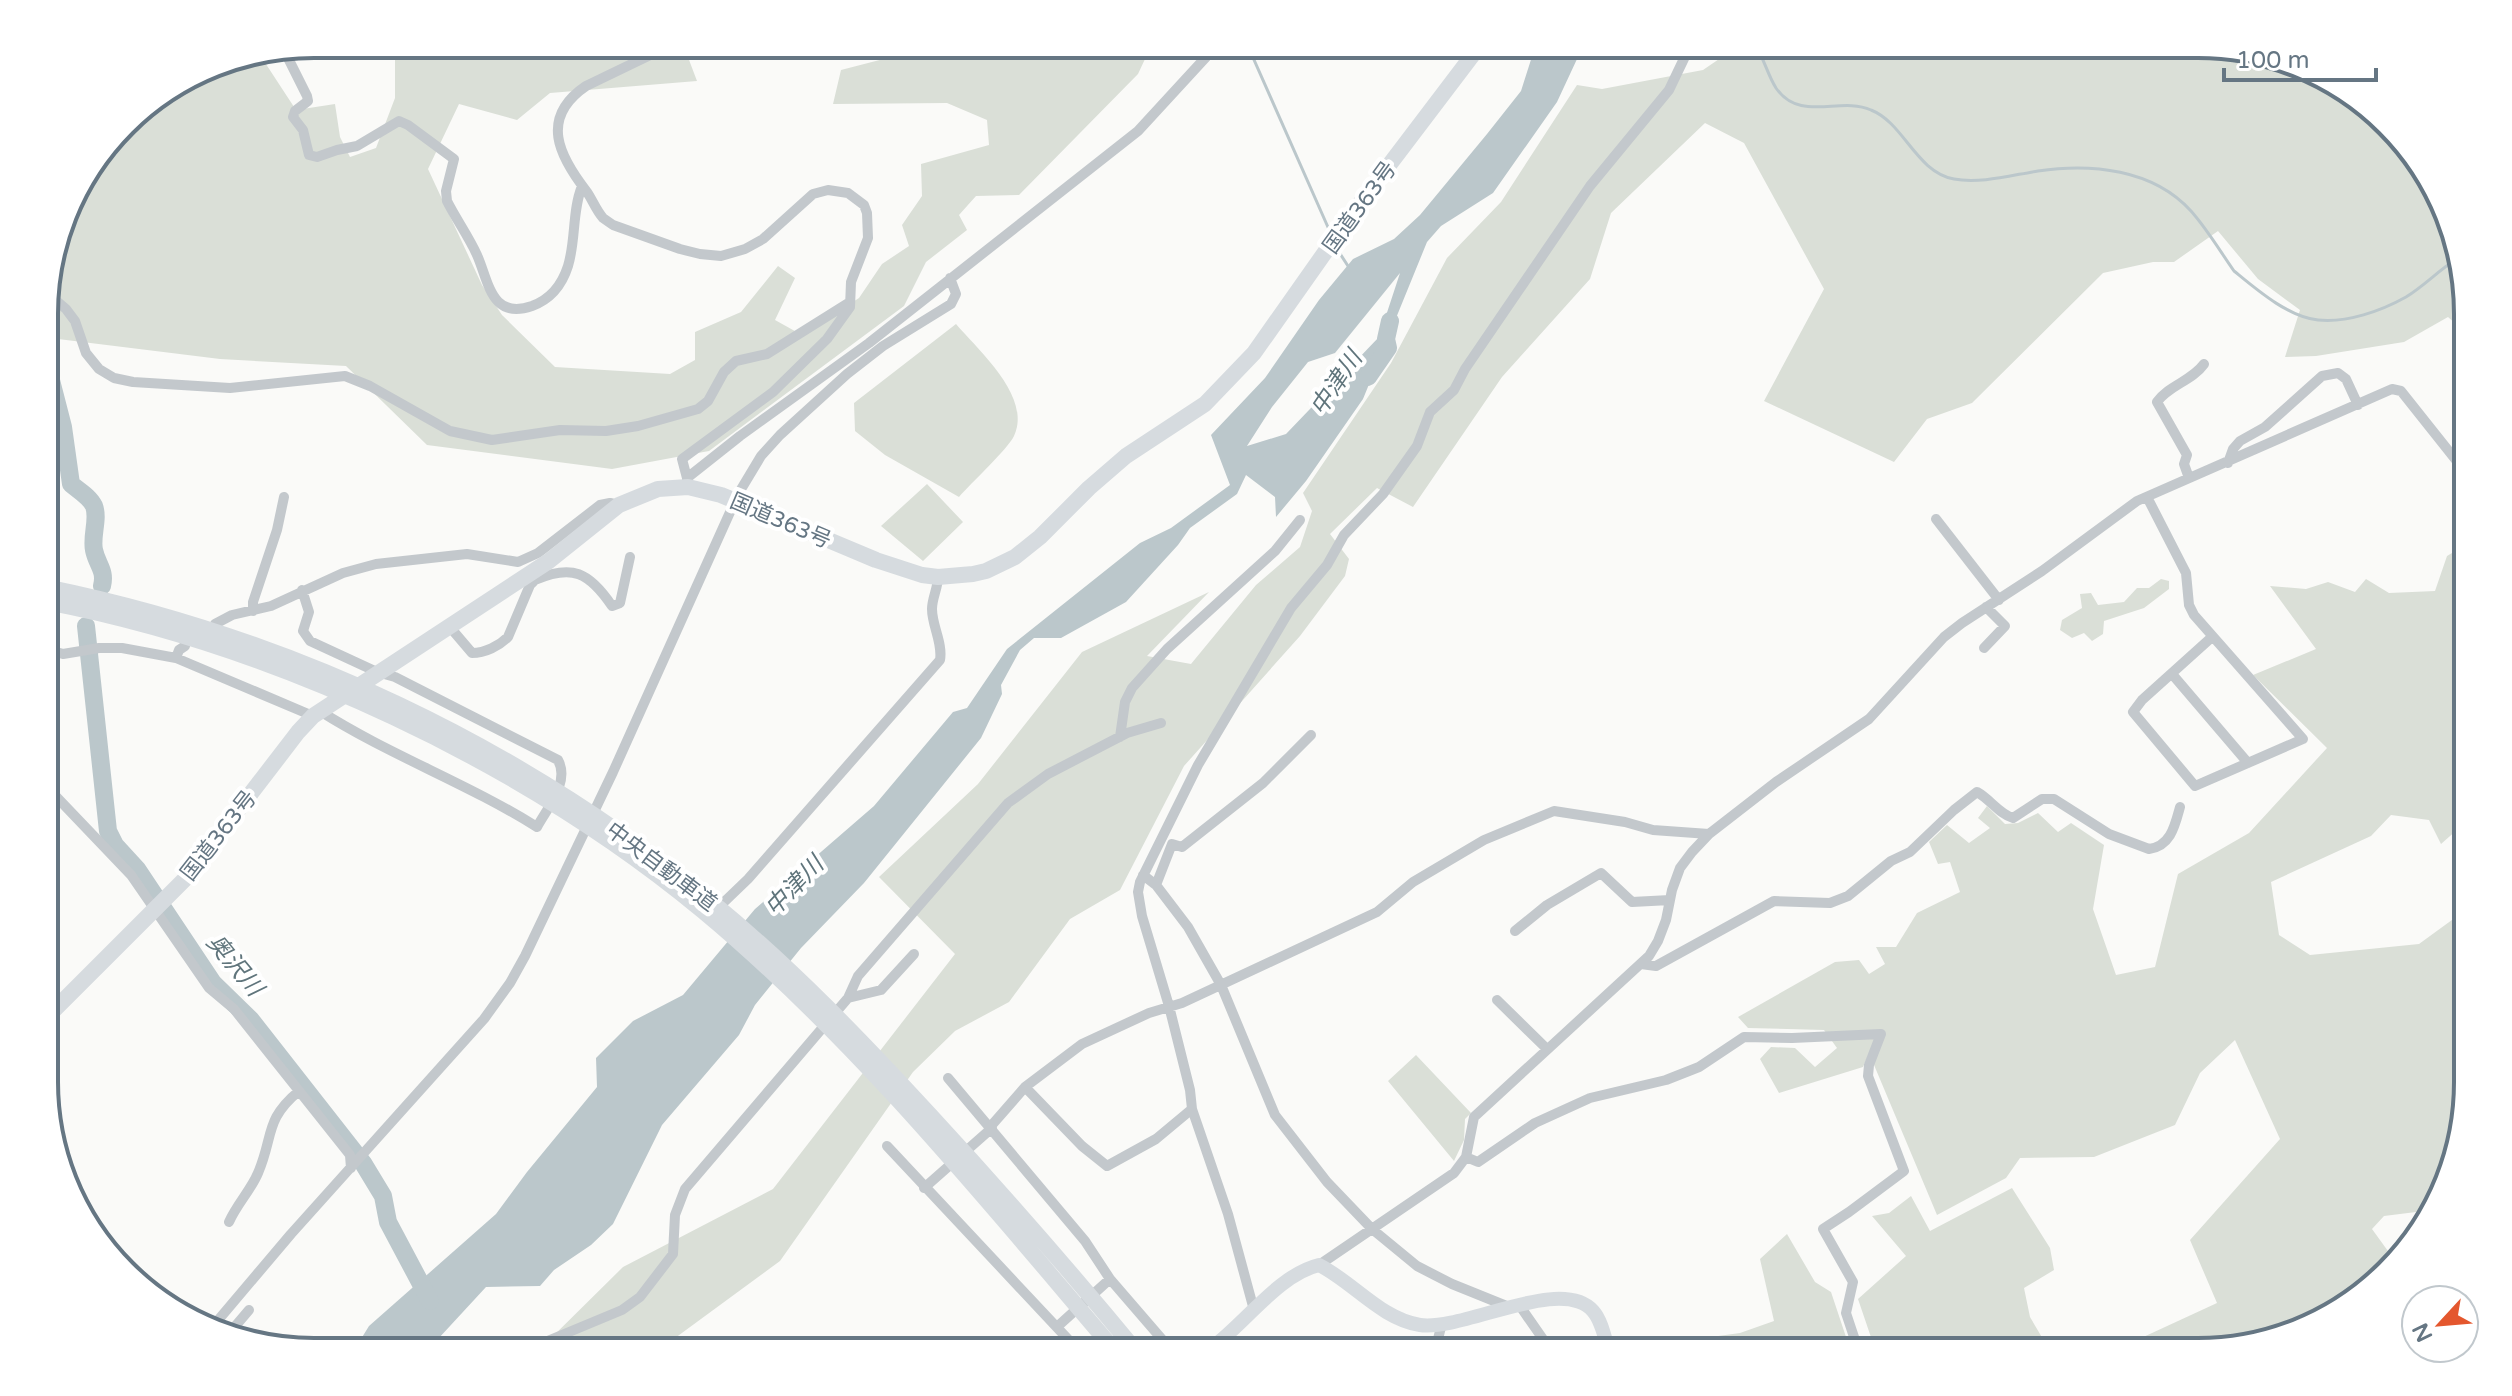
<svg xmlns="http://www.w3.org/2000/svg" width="2512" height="1396" font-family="'Varela Round','Noto Sans JP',sans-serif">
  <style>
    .green { fill: #dadfd7 }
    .water { fill: #bbc7cb; fill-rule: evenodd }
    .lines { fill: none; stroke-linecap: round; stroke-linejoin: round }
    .stream { stroke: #bbc7cb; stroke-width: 3 }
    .river { stroke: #bbc7cb; stroke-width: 18 }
    .minor { stroke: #c3c8cc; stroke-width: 10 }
    .major { stroke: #d6dbdf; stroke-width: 14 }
    .highway { stroke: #d6dbdf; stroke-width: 16 }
    .labels { text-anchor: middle; stroke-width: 8; stroke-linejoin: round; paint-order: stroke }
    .street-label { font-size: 22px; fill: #657683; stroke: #fff }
    .water-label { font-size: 24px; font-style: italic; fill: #60757c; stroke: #fff }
    .rim { fill: none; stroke: #657683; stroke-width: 4 }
  </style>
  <rect width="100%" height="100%" fill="#fafaf8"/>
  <!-- green -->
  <path class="green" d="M395,44H683L697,81L550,93L517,120L459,104L428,169L482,285L502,315L555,367L670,374L695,360V332L741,312L778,266L795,278L775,320L802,335L859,298L882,264L909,246L902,225L922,196L921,164L989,145L987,120L947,103L833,104L841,70L926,48L930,44H1152L1138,74L1019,195L976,196L959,215L967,230L926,262L904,306L709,451L612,469L427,445L346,366L220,359L50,338L46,279L72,194L136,111L211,64L260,55L296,110L335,104L340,137L350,157L376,148L395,98Z
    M1741,44H2198L2333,80L2423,164L2467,296V334L2448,317L2404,342L2316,356L2285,357L2300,310L2258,279L2218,231L2174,262H2153L2103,273L1972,403L1927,419L1894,462L1764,401L1824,289L1744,143L1705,123L1611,213L1590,279L1502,377L1413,507L1377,488L1330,534L1349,559L1345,576L1300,636L1184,766L1120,890L1070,919L1009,1002L955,1031L913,1072L780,1261L656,1352H537L623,1267L773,1189L955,954L879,877L978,784L1082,652L1209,592L1147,656L1191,664L1256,585L1300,547L1312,511L1303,493L1391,363L1447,258L1501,202L1577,85L1602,89L1703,70Z
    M956,324C980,352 1032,397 1014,436C1008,449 970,484 959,497L885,455L855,431L854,403Z
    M927,484L963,522L923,561L881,526Z
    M2467,544V821L2441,844L2429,820L2391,815L2371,836L2271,882L2279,935L2310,955L2419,944L2467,909V1099L2432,1217L2430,1218L2424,1211L2384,1216L2372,1229L2393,1258L2348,1307L2215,1351H2113L2217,1303L2190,1240L2280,1139L2235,1040L2200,1073L2175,1125L2094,1157L2020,1158L2006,1178L1937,1215L1869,1053L1863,1067L1779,1093L1760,1059L1771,1047L1795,1048L1815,1067L1837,1048L1824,1030L1748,1028L1738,1017L1835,962L1859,960L1869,974L1885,964L1876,947H1896L1917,913L1960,892L1950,862L1938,864L1929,842L1947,825L1969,843L1990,828L1978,818L1987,806L2005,824L2018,823L2038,813L2058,832L2071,823L2104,845L2093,909L2116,975L2155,967L2178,874L2249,833L2327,748L2253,675L2316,649L2270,586L2306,589L2328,582L2355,592L2366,579L2389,593L2435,591L2447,556Z
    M2161,579L2169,581V589L2144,608L2104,621L2103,634L2092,641L2084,633L2072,638L2060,630L2062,620L2082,608L2080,594L2091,593L2098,605L2124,602L2137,588H2149Z
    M1416,1055L1471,1113L1465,1119L1464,1140L1454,1161L1388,1081Z
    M2012,1188L2050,1248L2054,1270L2024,1288L2030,1317L2050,1351L1876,1352L1858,1299L1906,1256L1872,1216L1889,1213L1911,1196L1930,1231Z
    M1787,1234L1815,1282L1831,1292L1851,1352H1691L1689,1340L1740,1333L1774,1321L1760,1259Z"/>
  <!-- water -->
  <path class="water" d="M1536,44H1584L1557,102L1493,193L1441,226L1427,242L1363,399L1306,481L1276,517L1275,497L1246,475L1237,494L1190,528L1178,545L1126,602L1061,638H1034L1020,650L1001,685L1002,694L981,738L864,883L801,948L755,1005L739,1035L662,1125L613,1224L591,1245L554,1270L540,1286L486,1287L426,1352H353L369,1326L496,1214L527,1172L597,1087L596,1058L633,1021L683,995L755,909L874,806L953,712L967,708L1007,649L1140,543L1171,528L1230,485L1211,435L1265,378L1319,300L1353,259L1394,239L1420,215L1487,134L1521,91ZM1400,273L1379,337L1286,434L1247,446L1272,407L1308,362L1335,353Z"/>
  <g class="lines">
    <!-- stream -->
    <path class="stream" d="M1247,44L1331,234
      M1754,44C1764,57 1767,74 1776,88C1800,123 1840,96 1871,110C1904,123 1916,172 1954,179C1980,184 2012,175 2038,171C2091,163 2153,169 2191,211C2207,229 2220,251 2234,271C2256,289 2288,317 2318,320C2347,323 2381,311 2406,297C2424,286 2438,271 2455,260
      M1337,249L1348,266"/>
    <!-- river -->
    <path class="river" d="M46,361L63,427L71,484C78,490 90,497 94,506C99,519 91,536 94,550C97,565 106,570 102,586
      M1368,377L1388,348L1386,339L1390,321
      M86,626L108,831L115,845L137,869L213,983L251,1020L363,1163L383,1196L388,1222L430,1301"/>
    <!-- minor -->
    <path class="minor" d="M673,44L586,86C539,118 559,156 587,192C593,201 596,210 603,218L613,225L680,249L700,254L721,256L745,249L763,239L813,194L828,190L848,193L864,205L867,213L868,238L851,282L850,307L827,339L773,392L682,459L687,478
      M284,50L307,96L308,101L295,111L293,117L303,130L309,155L317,157L337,150L357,146L399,121L408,125L454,159L446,191L447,201C456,219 469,237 477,255C489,282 491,320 532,306C551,299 562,285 568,266C576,240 572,211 582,186
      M46,292L66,309L75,321L86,353L99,369L114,378L133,382L230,388L345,376L370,386L450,431L492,440L560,430L606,431L638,426L698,409L708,401L724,372L736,361L767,354L850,302
      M2228,463L2233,449L2240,441L2265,427L2322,376L2338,373L2346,379L2358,405
      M2189,478L2184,464L2187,455L2157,402C2169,385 2192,381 2204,364
      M687,485V478L740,436L869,343L1138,131L1218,44
      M740,491L761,456L780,435L847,374L883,346L951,304L956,294L950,278
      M2147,497L2186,573L2189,605L2194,615L2303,739L2195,786L2133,712L2142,700L2212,637
      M1936,519L1999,600
      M535,580C572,564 589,572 612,606L620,603L630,557
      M302,590L309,612L303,631L310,641L377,672L395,677L558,760C570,782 548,807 537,827C467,783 389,755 320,711
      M253,611V602L277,530L284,497
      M215,624L232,615L271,606L343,573L376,564L467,554L518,562L538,553L600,505L610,503L619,505
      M449,626L472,653C485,653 499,646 508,637L530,585L535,580L532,575
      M1984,648L2005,626L1986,607
      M46,649L63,654L99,648H122L176,658L313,716
      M176,658L179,650L185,646
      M2172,674L2248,763
      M1120,737L1125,702L1132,688L1167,649L1275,551L1300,520
      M46,786L131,875L209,988L234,1009L350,1155L351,1168
      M1143,875L1156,885L1188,927L1221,985L1275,1115L1327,1182L1372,1229L1417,1266L1452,1284L1509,1307
      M1156,885L1172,844L1182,847L1263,783L1311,735
      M723,903L748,879L940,660C943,643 932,626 932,609C932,598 938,588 938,577
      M1515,931L1547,905L1601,873L1632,902L1670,900
      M1641,964L1656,966L1774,901L1830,903L1848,896L1891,861L1910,852L1954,810L1977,792C1990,799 1999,814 2013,818L2042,799H2054L2109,834L2149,849C2171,846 2175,825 2180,807
      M848,998L858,976L1008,803L1048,774L1127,733L1161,723
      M1497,1000L1547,1049
      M948,1078L1085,1241L1110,1279L1173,1352
      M1025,1087L1082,1146L1107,1166L1156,1139L1192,1109
      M991,1126L1025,1087L1082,1044L1149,1013L1182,1003L1377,912L1413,882L1484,840L1554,811L1625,822L1653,830L1709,834
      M887,1146L1080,1352
      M1466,1157L1478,1162L1535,1123L1590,1098L1666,1080L1699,1067L1744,1037L1792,1038L1881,1034L1869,1065L1868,1076L1904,1171L1849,1212L1823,1229L1853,1282L1846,1313L1859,1352
      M924,1188L992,1128
      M229,1222C237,1204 251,1190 258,1173C274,1136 264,1120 299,1091
      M1319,1265L1454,1173L1466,1157L1474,1117L1649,956L1658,941L1666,920L1672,890L1680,868L1692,852L1709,834L1776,782L1869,719L1944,637L1962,623L2042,571L2137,501L2392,389L2401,391L2467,474
      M1520,1306L1552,1352
      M1254,1310L1228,1214L1192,1109L1190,1090L1169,1006L1142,916L1138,892L1140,882L1198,765L1291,608L1327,565L1344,535L1383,494L1417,446L1430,412L1454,390L1465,369L1590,186L1669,90L1691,44
      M214,1325L291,1234L484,1019L510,983L525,956L613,772L731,510
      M1058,1326L1110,1279
      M232,1330L249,1310
      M521,1352L622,1310L640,1297L673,1254L675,1215L685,1189L848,998L881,990L914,954
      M1432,1352L1436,1347L1442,1323"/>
    <!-- major -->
    <path class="major" d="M1206,1352C1242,1328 1277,1275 1319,1265C1353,1282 1381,1319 1420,1325C1464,1331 1561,1275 1593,1311C1602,1321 1605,1339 1609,1352"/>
    <!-- highway -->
    <path class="highway" d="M46,587C291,637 521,746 714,904C792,968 862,1041 930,1115C1001,1192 1070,1271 1137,1352
      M46,602C276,646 523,762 703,911C856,1038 987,1201 1116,1352
      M46,1018L186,878L298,732L313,716L549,561L619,505L658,489L688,487L721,495L876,560L922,575L938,577L973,574L986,571L1015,557L1040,537L1089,488L1126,456L1205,404L1254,353L1352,214L1481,44"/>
  </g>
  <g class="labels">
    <!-- street labels -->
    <g class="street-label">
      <text transform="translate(1359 207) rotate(-54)" y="8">国道363号</text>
      <text transform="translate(781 520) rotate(23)" y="8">国道363号</text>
      <text transform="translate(218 835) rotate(-52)" y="8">国道363号</text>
      <text transform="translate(662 866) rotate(37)" y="8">中央自動車道</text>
    </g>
    <!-- water labels -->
    <g class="water-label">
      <text transform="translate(1336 383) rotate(-56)" y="8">中津川</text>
      <text transform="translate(794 886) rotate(-46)" y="8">中津川</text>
      <text transform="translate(235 965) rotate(50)" y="8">奥沢川</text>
    </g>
  </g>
  <!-- crop -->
  <path d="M0 0H2512V1396H0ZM314 58H2198A256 256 0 0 1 2454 314V1082A256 256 0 0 1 2198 1338H314A256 256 0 0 1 58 1082V314A256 256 0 0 1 314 58Z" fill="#fff" fill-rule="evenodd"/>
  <path class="rim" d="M314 58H2198A256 256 0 0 1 2454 314V1082A256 256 0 0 1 2198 1338H314A256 256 0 0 1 58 1082V314A256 256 0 0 1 314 58Z"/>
  <!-- north arrow -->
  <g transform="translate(2440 1324) rotate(244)"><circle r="38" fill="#ffffff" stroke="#c1c8cd" stroke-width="2"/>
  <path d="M0-6L14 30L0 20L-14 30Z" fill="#e4572e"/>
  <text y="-12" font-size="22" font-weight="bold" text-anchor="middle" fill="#657683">N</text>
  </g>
  <!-- scale -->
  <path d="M2224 68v12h152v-12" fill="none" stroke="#657683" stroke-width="4"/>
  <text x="2236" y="68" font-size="24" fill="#657683" stroke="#ffffff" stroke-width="6" paint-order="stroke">100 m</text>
</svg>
